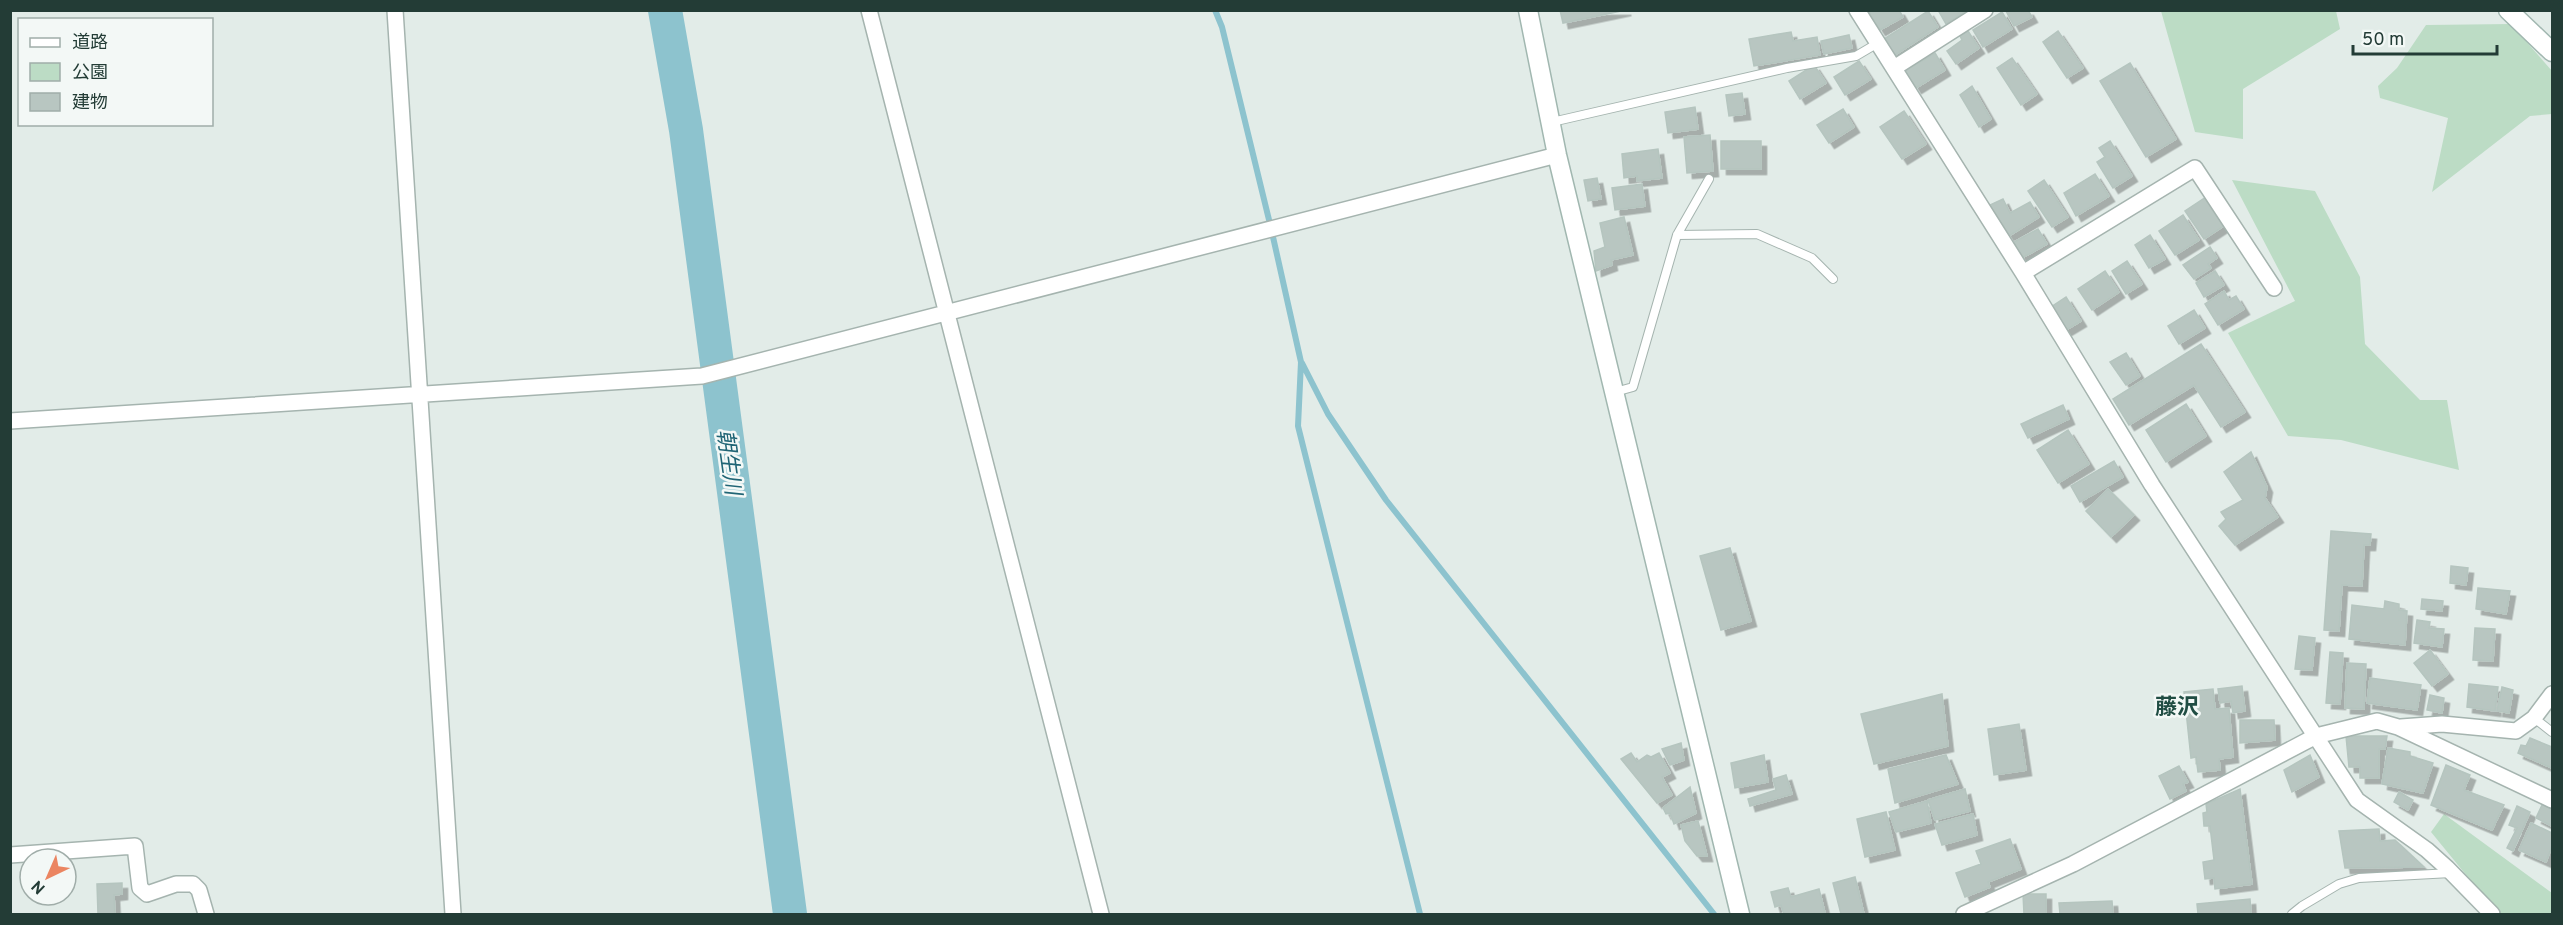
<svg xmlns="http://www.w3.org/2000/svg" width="2563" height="925" font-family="Overpass,'Noto Sans JP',sans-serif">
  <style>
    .green { fill: #bcdcc5 }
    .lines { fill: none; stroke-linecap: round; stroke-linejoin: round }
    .stream { stroke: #8dc3ce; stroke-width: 6 }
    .river { stroke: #8dc3ce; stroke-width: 34 }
    .building { fill: #b8c6c1; stroke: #b5c5bf; stroke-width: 1.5; filter: url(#shadow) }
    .lane-casing { stroke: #a5b4af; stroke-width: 10 }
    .street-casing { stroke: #a5b4af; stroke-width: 18 }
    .secondary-casing { stroke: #a1b7b0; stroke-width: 21 }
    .lane { stroke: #fff; stroke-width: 8 }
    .street { stroke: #fff; stroke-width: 15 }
    .secondary { stroke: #fff; stroke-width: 18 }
    .labels { text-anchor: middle; stroke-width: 5; stroke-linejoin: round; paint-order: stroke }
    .water-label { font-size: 22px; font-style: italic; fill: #206575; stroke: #f3f8f6 }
    .neighbourhood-label { font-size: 22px; font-weight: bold; fill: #204d43; stroke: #f3f8f6 }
  </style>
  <defs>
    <filter id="shadow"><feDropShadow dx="5.5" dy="5.5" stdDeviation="0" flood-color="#0004"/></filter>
  </defs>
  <rect width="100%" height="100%" fill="#e2ece8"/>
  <!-- green -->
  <path class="green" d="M2161,11H2336L2340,29L2243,89V139L2195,132Z
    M2511,24L2552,71V114L2530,116L2432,192L2448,118L2380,98L2378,86L2397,68L2426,25Z
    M2232,180L2315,191L2360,277L2365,344L2420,400H2447L2459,470L2341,440L2288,436L2228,333L2295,301Z
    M2444,814L2552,893V914H2498L2431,832Z"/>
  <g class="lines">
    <!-- stream -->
    <path class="stream" d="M1215,10L1222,27L1271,228L1301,362L1298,426L1420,914
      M1302,363L1328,414L1386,500L1714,914"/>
    <!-- river -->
    <path class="river" d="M665,10L686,130L790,914"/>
  </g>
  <!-- building -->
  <path class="building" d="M1560,10H1626L1563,23Z
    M1873,10H1899L1903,17L1880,30L1869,13Z
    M1938,10H1968L1946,24Z
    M2028,10L2032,17L2014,26L2006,11Z
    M1928,11L1938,27L1895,55L1884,39Z
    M2002,12L2012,29L1983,47L1973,30Z
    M1968,31L1979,48L1956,64L1947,51L1962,40L1960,36Z
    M2058,31L2083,68L2067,78L2043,42Z
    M1791,32L1793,41L1817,37L1820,55L1754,66L1749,39Z
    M1849,35L1852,48L1824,54L1821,41Z
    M1935,53L1945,70L1916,88L1905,71Z
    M2012,58L2037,94L2021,105L1997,68Z
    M1859,61L1871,79L1845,95L1834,77Z
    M2130,63L2176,139L2146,157L2100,81Z
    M1814,65L1826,83L1800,99L1789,81Z
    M1972,86L1991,119L1979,127L1960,95Z
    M1742,93L1745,114L1729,116L1726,95Z
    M1695,107L1698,129L1668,133L1665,112Z
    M1843,109L1854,127L1829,143L1817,125Z
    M1904,111L1926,144L1902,159L1880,127Z
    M1710,135L1713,171L1687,173L1684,137Z
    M1721,141H1761V169H1721Z
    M2110,141L2132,176L2113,188L2097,162L2105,157L2099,148Z
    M1658,149L1662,178L1637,181V176L1624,178L1622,154Z
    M2095,174L2109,196L2076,216L2064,193Z
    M1597,178L1601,199L1588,201L1584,180Z
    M2044,180L2068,217L2052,227L2028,191Z
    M1642,184L1645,206L1615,210L1612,188Z
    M2206,197L2225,225L2204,239L2185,211Z
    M2003,199L2010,213L2030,202L2039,217L2009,236L1990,205Z
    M2183,215L2199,240L2175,255L2159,231Z
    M1624,217L1633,255L1611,260L1612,265L1596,271L1594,251L1605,247L1600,223Z
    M2038,229L2047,244L2022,258L2014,242Z
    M2150,235L2165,259L2149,268L2135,245Z
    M2210,247L2217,258L2208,264L2211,268L2194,279L2183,265Z
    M2127,261L2142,284L2126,294L2112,271Z
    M2105,271L2119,292L2092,310L2078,289Z
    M2215,271L2224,285L2204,297L2196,283Z
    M2224,291L2229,300L2236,296L2244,309L2218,325L2205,304Z
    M2066,297L2081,321L2066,330L2051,307Z
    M2194,310L2205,328L2179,344L2168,326Z
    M2201,344L2245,412L2221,427L2194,385L2129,425L2113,399Z
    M2126,353L2140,376L2126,385L2110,362Z
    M2186,404L2206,436L2166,462L2146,430Z
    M2063,405L2069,419L2028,438L2021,424Z
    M2068,430L2089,464L2058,483L2037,450Z
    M2251,452L2267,487L2265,498L2278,517L2235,545L2219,526L2226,519L2221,512L2243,500L2224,472Z
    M2114,461L2123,477L2080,502L2071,486Z
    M2108,489L2134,515L2111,537L2086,511Z
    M2331,531L2371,534L2370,545H2364L2362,586L2342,585L2339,631L2324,630Z
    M1730,548L1751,621L1721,630L1700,556Z
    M2451,566L2468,568L2466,585L2450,583Z
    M2478,588L2510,591L2506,614L2476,609Z
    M2422,599L2443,601L2442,611L2421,609Z
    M2385,601L2399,604V610L2407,611L2405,645L2349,639L2352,605L2384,609Z
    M2417,620L2430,622L2429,628L2444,629L2442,647L2414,643Z
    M2475,628L2495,629L2493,661L2473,660Z
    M2299,636L2315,638L2312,670L2295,669Z
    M2430,650L2448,674L2432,686L2414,663Z
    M2330,652L2343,653L2340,704L2326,703Z
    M2347,663L2366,664L2364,709L2345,708Z
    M2370,678L2421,685L2417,710L2367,703Z
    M2469,684L2498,687L2495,711L2467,707Z
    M2242,686L2245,711L2233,713L2231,701L2220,703L2218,689Z
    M2502,687L2513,690L2509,713L2497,711Z
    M2213,689L2215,709L2229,708L2233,757L2219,759L2220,770L2198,772L2196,757L2191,758L2184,692Z
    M1942,694L1948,746L1874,764L1861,714Z
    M2430,695L2444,698L2442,713L2427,710Z
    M2240,720H2274L2275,740L2240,743Z
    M2019,724L2026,770L1994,775L1988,729Z
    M2346,736H2387L2385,749H2379V778H2360V767H2349Z
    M2530,738L2552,747V768L2518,753L2521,745L2526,746Z
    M1681,743L1684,760L1670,765L1662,749Z
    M2388,748L2410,752V756L2433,763L2423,793L2382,784Z
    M1631,753L1637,762L1647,755L1651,757L1659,753L1670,773L1662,777L1672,795L1657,803L1621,759Z
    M1764,755L1768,782L1735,788L1731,763Z
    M1946,755L1958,784L1895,803L1888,769Z
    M2310,755L2319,777L2292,792L2284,770Z
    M2446,765L2470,775L2464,790L2504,805L2492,830L2431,805Z
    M2179,766L2188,782L2183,784L2186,791L2170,799L2159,776Z
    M1786,775L1792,794L1750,806L1748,799L1776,790L1773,779Z
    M1690,787L1696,813L1674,824L1670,813L1666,814L1663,808Z
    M1965,789L1970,811L1935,820L1928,800Z
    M2240,789L2252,884L2215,889L2214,878L2205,879L2203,862L2214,860L2210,826H2204L2203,813L2207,812L2206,804Z
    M2399,792L2413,800L2408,810L2394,802Z
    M1927,801L1931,823L1896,832L1889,812Z
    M2543,803L2552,808V826L2536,818Z
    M2517,806L2530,812L2513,851L2507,848L2517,828L2509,825Z
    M1886,812L1895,850L1865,857L1857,819Z
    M1973,814L1977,835L1942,845L1935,824Z
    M1698,821L1707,856H1697L1685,841L1681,825Z
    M2531,823L2552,833V846L2546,862L2519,850Z
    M2379,829L2380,841L2395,840L2424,867L2345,868L2339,831Z
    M2010,839L2021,869L1988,882L1990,887L1965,897L1956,873L1981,864L1976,851Z
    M1855,877L1864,914H1841L1833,883Z
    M122,883V894L114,895L115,914H98L97,884Z
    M1788,888L1791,897L1819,889L1825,913L1784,914L1781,905L1775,907L1771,892Z
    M2023,894H2046V914H2024Z
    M2250,899L2251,914H2198L2197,904Z
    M2112,901L2113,914H2060L2059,903Z"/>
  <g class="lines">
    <defs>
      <path id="lane" d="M1552,122L1787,68L1856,56L1878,43
        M1677,235L1757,234L1812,258L1833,279
        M1615,392L1633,387L1677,235L1709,179
        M2534,718L2552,732
        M2292,914L2302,906L2339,884L2359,878L2451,873"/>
      <path id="street" d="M395,10L453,914
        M869,10L1101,914
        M1857,10L2023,273L2152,485L2357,800L2427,850L2447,868L2492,914
        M1894,68L1985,10
        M2023,273L2195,168L2274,288
        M10,421L702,376L1557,155
        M2401,727L2442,724L2516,731L2534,718L2552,694
        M10,855L135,846L140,888L147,894L176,884H193L199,890L206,914
        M1964,914L2073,864L2316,736L2377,721L2398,727L2552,800"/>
      <path id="secondary" d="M1528,10L1557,155L1740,914
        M2508,10L2552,52"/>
    </defs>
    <!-- lane casing -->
    <use href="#lane" class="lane-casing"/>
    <!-- street casing -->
    <use href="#street" class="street-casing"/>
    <!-- secondary casing -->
    <use href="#secondary" class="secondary-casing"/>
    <!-- lane -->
    <use href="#lane" class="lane"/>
    <!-- street -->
    <use href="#street" class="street"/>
    <!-- secondary -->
    <use href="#secondary" class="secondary"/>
  </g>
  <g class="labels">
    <!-- water labels -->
    <g class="water-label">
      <text transform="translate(730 462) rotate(82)" y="8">朝生川</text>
    </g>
    <!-- neighbourhood labels -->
    <g class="neighbourhood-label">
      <text x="2177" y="714">藤沢</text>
    </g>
  </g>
  <!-- border -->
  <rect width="2563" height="925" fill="none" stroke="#233c36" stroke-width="24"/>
  <!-- legend -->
  <rect x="18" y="18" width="195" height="108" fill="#f3f8f6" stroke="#a0ada9" stroke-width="1.5"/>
  <rect x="30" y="38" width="30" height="9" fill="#ffffff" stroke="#a0ada9" stroke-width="1.5"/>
  <text x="72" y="48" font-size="18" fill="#233c36">道路</text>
  <rect x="30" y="63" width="30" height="18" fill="#bcdcc5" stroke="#a0ada9" stroke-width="1.5"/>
  <text x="72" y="78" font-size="18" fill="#233c36">公園</text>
  <rect x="30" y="93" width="30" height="18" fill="#b8c6c1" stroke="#a0ada9" stroke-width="1.5"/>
  <text x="72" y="108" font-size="18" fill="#233c36">建物</text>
  <!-- north arrow -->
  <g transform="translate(48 877) rotate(224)"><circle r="28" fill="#f3f8f6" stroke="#a0ada9" stroke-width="1.5"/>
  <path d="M0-4.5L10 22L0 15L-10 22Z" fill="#eb8561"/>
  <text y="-9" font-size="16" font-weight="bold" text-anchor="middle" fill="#233c36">N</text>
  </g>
  <!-- scale -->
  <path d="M2353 45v9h144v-9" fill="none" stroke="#233c36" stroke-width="3"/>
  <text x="2362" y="45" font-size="18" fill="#233c36" stroke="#f3f8f6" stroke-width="4.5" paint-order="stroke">50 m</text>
</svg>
